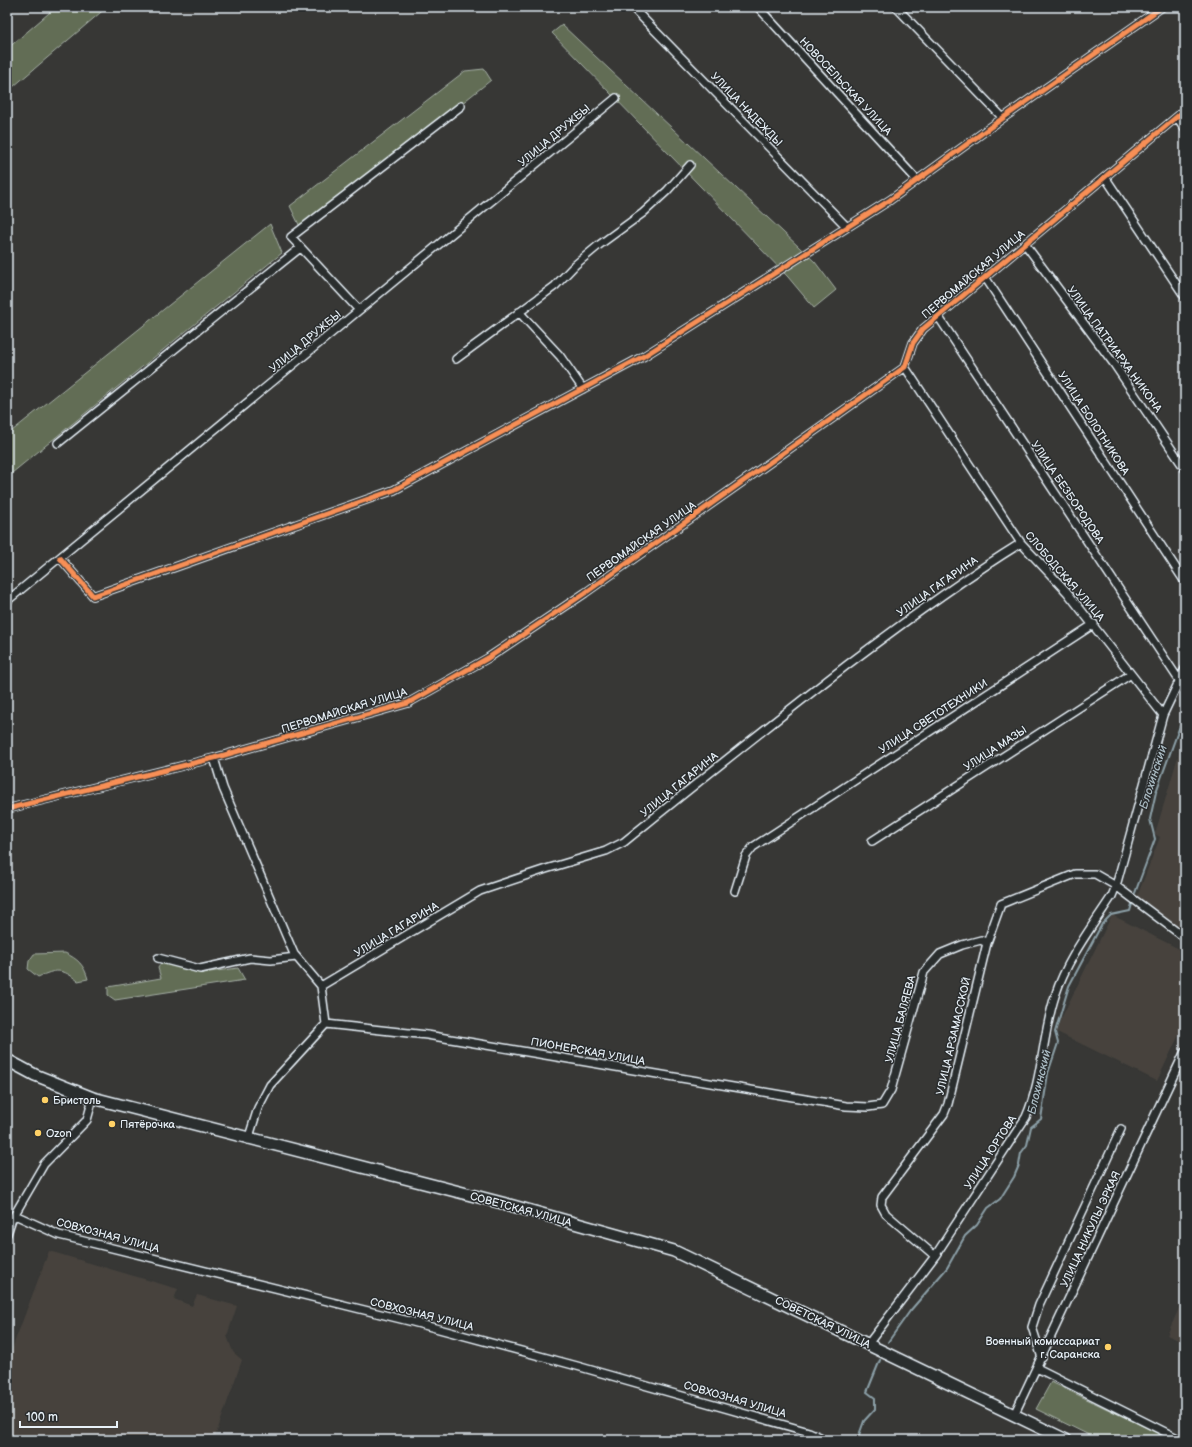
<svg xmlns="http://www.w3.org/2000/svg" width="1192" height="1447" font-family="'Balsamiq Sans',sans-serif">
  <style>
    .built { fill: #47433e }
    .green { fill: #626d54; stroke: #a5afa6 }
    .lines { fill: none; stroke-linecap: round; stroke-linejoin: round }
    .stream { stroke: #8ca0a8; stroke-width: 2 }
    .minor-casing { stroke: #e8f1f8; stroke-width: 10 }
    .primary-casing { stroke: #e8f1f8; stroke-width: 14 }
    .minor { stroke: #2a2d2e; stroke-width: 7 }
    .primary { stroke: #2a2d2e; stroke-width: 11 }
    .cycleway-casing { stroke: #2a2d2e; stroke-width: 8 }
    .cycleway { stroke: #f78f57; stroke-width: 5 }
    .poi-dot { fill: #ffd166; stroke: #2a2d2e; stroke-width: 1.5 }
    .labels { text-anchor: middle; stroke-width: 3; stroke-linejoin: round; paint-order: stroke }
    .street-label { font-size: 11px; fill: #e8f1f8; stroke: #2a2d2e }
    .poi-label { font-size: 11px; fill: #e8f1f8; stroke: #2a2d2e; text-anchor: start }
    .water-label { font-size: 12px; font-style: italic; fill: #aabbc3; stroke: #2a2d2e }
  </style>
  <rect width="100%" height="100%" fill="#373735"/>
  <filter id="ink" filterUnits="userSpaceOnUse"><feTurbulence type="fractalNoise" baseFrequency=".025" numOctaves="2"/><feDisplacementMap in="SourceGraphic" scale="8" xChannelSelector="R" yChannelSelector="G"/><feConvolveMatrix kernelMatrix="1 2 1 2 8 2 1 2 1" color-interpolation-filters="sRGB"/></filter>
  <g filter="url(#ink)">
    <!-- built -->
    <path class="built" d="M1185,733V932L1137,897L1160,837L1155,834Z
      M1112,915L1185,952V1022L1157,1081L1055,1031Z
      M49,1251L178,1289L174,1299L192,1306L197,1295L237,1306L227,1336L233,1352L242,1360L214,1440H7V1362Z
      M1185,1295V1343L1167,1335Z"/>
    <!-- green -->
    <path class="green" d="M56,7H107L7,92V49Z
      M562,25L815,262L836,290L814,308L788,277L552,33Z
      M484,69L491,80L302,231L290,206L465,71Z
      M270,224L282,253L7,477V435Z
      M65,953C78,959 84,965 88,979L78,981C62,968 56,969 38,977L28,969L29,961L34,954Z
      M161,963L203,973L238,968L245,980L115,1000L108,995V987L161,978L158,968Z
      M1051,1382L1172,1440H1099L1036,1409Z"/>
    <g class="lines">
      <!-- stream -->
      <path class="stream" d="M1135,893L1155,839L1150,819L1156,792L1185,712
        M888,1342L910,1311L947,1268L965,1236L977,1225L988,1208L1000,1199L1014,1177L1019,1165L1021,1153L1027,1145L1031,1127L1041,1119L1048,1073L1058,1043L1055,1032L1069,986L1102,924L1111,915L1130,911L1132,904
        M862,1440L859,1435L864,1421L875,1409V1398L867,1392L880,1360"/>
      <defs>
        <path id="minor" d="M632,7L847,227
          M758,7L917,180
          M896,7L1003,118
          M1177,117L1185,129
          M1105,177L1185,297
          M1025,244L1114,364L1185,469
          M985,277L1185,582
          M359,310L291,237L461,106
          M519,312L560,356L583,389
          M938,316L1179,680
          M456,359L555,286L575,265L599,245L643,213L667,191L690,165
          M905,367L1021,543L1067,592L1163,715
          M58,443L300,248
          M60,558L93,596L394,490L644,356L890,200L1003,118L1162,7
          M7,601L616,98
          M214,758L223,788L294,954L321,986
          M7,809L214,758L408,703L488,658L585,593L905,367L913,343L923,329L1185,110
          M872,841L1131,674
          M735,891L746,856L753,847L1094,624
          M158,958L200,969L250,958L271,960L296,957
          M326,1024L427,1035L846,1106L868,1107L882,1105L891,1090L924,972L940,954L962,945L981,940L987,943
          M248,1140L258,1108L270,1085L326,1024L321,986L480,891L546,869L606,851L624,842C698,782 772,723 847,665C904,622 961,580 1021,543
          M15,1215L59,1235L409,1321L577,1366L809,1432L820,1437V1440
          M7,1234L12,1219L44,1164L87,1120L93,1098
          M935,1256L886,1214L881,1205L882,1197L944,1114L948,1104L987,943L1001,904L1075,874H1095L1116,886L1185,938
          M868,1344L935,1256L1026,1117C1043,1078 1042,1036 1055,996C1067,959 1091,928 1112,896L1116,886L1163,715L1185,669
          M1042,1358L1032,1327L1039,1305L1121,1129
          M1037,1368L1181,1440
          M1014,1415L1185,1051"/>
        <path id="primary" d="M7,1060L35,1075L93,1098L506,1204L674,1251L1066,1440"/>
      </defs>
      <!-- minor casing -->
      <use href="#minor" class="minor-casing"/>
      <!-- primary casing -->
      <use href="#primary" class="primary-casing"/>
      <!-- minor -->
      <use href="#minor" class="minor"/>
      <!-- primary -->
      <use href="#primary" class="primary"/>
      <defs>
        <path id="cycleway" d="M60,558L93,596L394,490L644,356L890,200L1003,118L1162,7
          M7,809L214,758L408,703L488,658L585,593L905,367L913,343L923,329L1185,110"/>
      </defs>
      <!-- cycleway casing -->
      <use href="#cycleway" class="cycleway-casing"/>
      <!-- cycleway -->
      <use href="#cycleway" class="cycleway"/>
    </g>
  </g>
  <!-- markers -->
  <g class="poi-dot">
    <circle cx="45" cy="1100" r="4"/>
    <circle cx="112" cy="1124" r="4"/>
    <circle cx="38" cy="1133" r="4"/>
    <circle cx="1108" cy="1347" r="4"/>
  </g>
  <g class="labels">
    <!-- street labels -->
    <g class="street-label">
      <text transform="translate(846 86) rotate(47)" y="4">НОВОСЕЛЬСКАЯ УЛИЦА</text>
      <text transform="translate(747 109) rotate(46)" y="4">УЛИЦА НАДЕЖДЫ</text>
      <text transform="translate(554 135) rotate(-40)" y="4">УЛИЦА ДРУЖБЫ</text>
      <text transform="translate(973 274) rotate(-40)" y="4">ПЕРВОМАЙСКАЯ УЛИЦА</text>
      <text transform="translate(305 341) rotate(-40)" y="4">УЛИЦА ДРУЖБЫ</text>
      <text transform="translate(1115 349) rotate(54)" y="4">УЛИЦА ПАТРИАРХА НИКОНА</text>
      <text transform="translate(1094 423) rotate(57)" y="4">УЛИЦА БОЛОТНИКОВА</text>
      <text transform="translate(1068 492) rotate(56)" y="4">УЛИЦА БЕЗБОРОДОВА</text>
      <text transform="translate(641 541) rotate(-35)" y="4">ПЕРВОМАЙСКАЯ УЛИЦА</text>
      <text transform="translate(1065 576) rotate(49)" y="4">СЛОБОДСКАЯ УЛИЦА</text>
      <text transform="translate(937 586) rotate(-35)" y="4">УЛИЦА ГАГАРИНА</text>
      <text transform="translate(344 710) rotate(-17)" y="4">ПЕРВОМАЙСКАЯ УЛИЦА</text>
      <text transform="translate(933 716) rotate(-33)" y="4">УЛИЦА СВЕТОТЕХНИКИ</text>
      <text transform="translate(995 748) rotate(-33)" y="4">УЛИЦА МАЗЫ</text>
      <text transform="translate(679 784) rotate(-39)" y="4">УЛИЦА ГАГАРИНА</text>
      <text transform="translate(396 929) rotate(-31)" y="4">УЛИЦА ГАГАРИНА</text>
      <text transform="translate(900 1019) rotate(-75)" y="4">УЛИЦА БАЛЯЕВА</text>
      <text transform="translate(953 1036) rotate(-77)" y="4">УЛИЦА АРЗАМАССКОЙ</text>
      <text transform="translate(588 1051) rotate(10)" y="4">ПИОНЕРСКАЯ УЛИЦА</text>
      <text transform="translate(990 1152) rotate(-57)" y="4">УЛИЦА ЮРТОВА</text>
      <text transform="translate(521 1209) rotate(15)" y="4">СОВЕТСКАЯ УЛИЦА</text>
      <text transform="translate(1090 1229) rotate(-65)" y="4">УЛИЦА НИКУЛЫ ЭРКАЯ</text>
      <text transform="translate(108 1235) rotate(15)" y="4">СОВХОЗНАЯ УЛИЦА</text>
      <text transform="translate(422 1314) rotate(14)" y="4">СОВХОЗНАЯ УЛИЦА</text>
      <text transform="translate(823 1322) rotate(26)" y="4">СОВЕТСКАЯ УЛИЦА</text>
      <text transform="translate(735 1399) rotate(16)" y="4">СОВХОЗНАЯ УЛИЦА</text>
    </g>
    <!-- poi labels -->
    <g class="poi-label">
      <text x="53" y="1104">Бристоль</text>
      <text x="120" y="1128">Пятёрочка</text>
      <text x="46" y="1137">Ozon</text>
      <text x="1100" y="1345" text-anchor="end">Военный комиссариат<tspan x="1100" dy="13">г. Саранска</tspan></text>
    </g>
    <!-- water labels -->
    <g class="water-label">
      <text transform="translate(1153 777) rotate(-72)" y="4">Блохинский</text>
      <text transform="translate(1039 1082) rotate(-76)" y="4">Блохинский</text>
    </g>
  </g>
  <!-- margin -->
  <rect width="1192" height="1447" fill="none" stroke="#2a2d2e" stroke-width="24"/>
  <rect x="12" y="12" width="1168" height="1423" fill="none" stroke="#e8f1f8" stroke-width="1.5" filter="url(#ink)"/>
  <!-- scale -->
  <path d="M20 1421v6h97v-6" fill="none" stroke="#e8f1f8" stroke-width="2"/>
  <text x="26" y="1421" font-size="12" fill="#e8f1f8" stroke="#2a2d2e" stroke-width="3" paint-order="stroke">100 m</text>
</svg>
